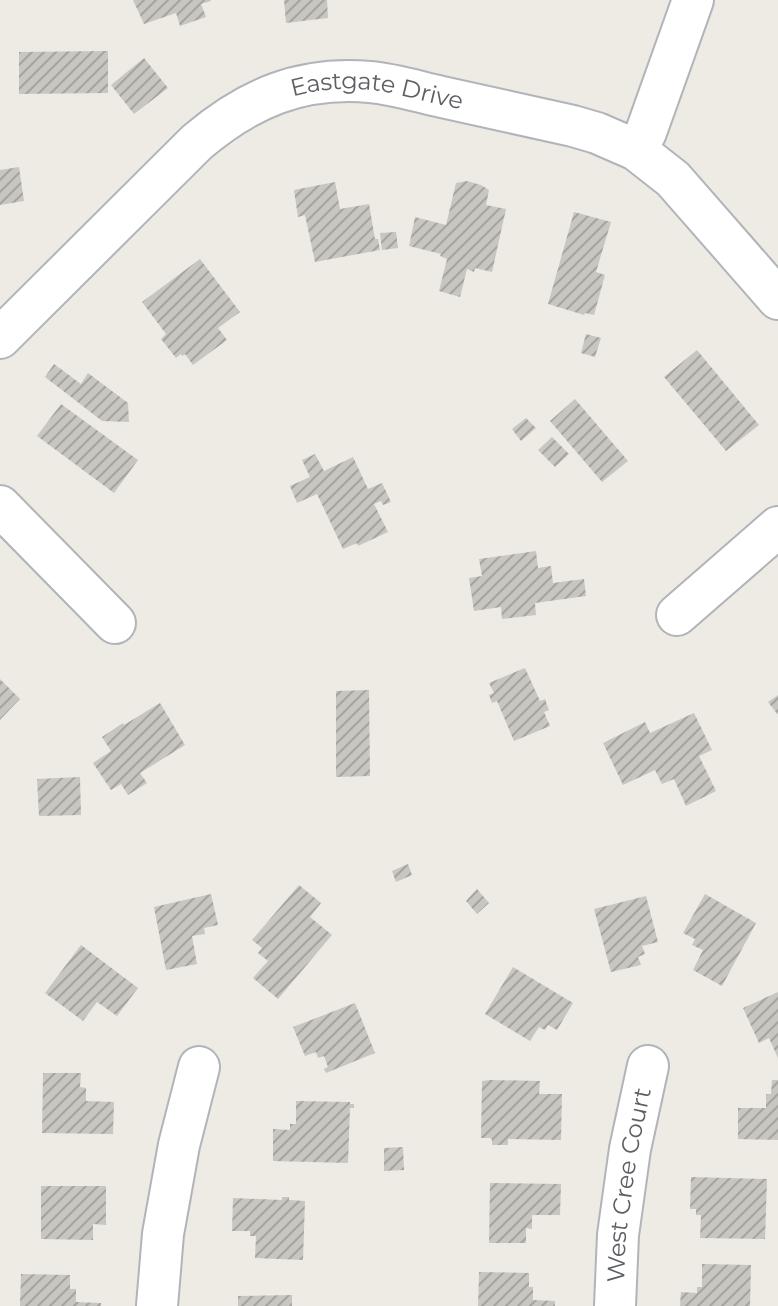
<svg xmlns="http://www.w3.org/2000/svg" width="778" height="1306" font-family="Montserrat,sans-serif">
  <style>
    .building { fill: url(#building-hatch) }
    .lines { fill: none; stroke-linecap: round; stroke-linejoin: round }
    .minor-casing { stroke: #b1b4b8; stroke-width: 44 }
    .minor { stroke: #fff; stroke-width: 40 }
    .labels { text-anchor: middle; stroke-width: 7; stroke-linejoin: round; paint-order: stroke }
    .street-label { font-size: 24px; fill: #5c5f63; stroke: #fff }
  </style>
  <defs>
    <pattern id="building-hatch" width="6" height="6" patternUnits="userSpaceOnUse" patternTransform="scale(2)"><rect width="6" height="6" fill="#c8c6c0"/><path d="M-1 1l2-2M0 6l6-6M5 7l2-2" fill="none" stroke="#a6a4a0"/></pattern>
  </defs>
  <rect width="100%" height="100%" fill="#edebe4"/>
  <!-- building -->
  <path class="building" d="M133,0H210L211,1L201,4L206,17L180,26L176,13L144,24Z
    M284,0H327L328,18L286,23Z
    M108,51V93L19,94V52Z
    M144,58L168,88L134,114L111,85Z
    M19,167L24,201L0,205V170Z
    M467,181L481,185L489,190L486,205L506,209L492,272L475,268L474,272L467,269L460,297L439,291L447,259L440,256L441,254L409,246L415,217L446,225L456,183Z
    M335,182L340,209L369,204L375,239H378L380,250L315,262L305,215L298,217L294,190Z
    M574,212L611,222L596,272L605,275L594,315L585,313L584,315L548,304Z
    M396,232L398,248L382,250L380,233Z
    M200,259L240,312L218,328L227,340L193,365L185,354L182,356L181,354L176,358L161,339L166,334L142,302Z
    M586,334L601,338L595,357L581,353Z
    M697,350L759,425L726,451L664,377Z
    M54,364L81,384L88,373L128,403L129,422L102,421L71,397L45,377Z
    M575,399L628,461L602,482L550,421Z
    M61,404L138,460L114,493L37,436Z
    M526,418L536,428L521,441L512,429Z
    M552,437L569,454L555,467L538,450Z
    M315,454L324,471L353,457L368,489L382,483L391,502L383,505L381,501L374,504L388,532L358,546L357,543L343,549L317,494L297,503L290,486L310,477L302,460Z
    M536,551L538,568L551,566L553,583L584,579L586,596L535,603L536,615L502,619L501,607L474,611L469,578L482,576L479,559Z
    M525,668L540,701L545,699L549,710L544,712L550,726L514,741L497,701L492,703L489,695L494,693L489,683Z
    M0,679L20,699L0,720Z
    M369,690L370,776L336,777V691Z
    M778,695V715L768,702Z
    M160,703L185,745L140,773L147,783L128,795L121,784L111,790L93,763L111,751L102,737L123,723L124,725Z
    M694,713L712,750L699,756L716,791L686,806L674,779L662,784L655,770L623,785L603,743L645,722L650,733Z
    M80,777L81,815L39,816L37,779Z
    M408,864L412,875L396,882L392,871Z
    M299,885L321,903L310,917L332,935L278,999L253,978L268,961L258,953L262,948L252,940Z
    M477,889L489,903L477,914L466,901Z
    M211,894L218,925L204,928L205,934L192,936L197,964L166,970L154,907Z
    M705,894L756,923L722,986L693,970L703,950L692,945L695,939L683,933Z
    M646,896L658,942L642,946L645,954L638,957L641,965L611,972L594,909Z
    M81,945L138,988L117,1016L97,1002L83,1021L45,993Z
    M513,967L573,1003L557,1030L548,1025L545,1030L539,1027L530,1041L485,1014Z
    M778,992V1058L769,1038L759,1043L743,1008Z
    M355,1003L375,1053L326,1073L324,1069L328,1067L324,1056L318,1058L316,1052L305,1056L293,1027Z
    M43,1073H81L80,1087L86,1088V1101L114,1102L113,1134L42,1133Z
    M490,1080L540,1081L539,1094H562L561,1140L508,1139V1145H492V1140L490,1138H481L482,1081Z
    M772,1080H778V1140L738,1139V1108H766V1094H771Z
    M296,1101L350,1102V1104H354V1108H350L348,1163L273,1161V1129L290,1130V1124H296Z
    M403,1147L404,1170L384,1171V1148Z
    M691,1177L767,1179L765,1239L700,1238L701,1215H696V1209H690Z
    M490,1183L561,1184L560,1215H532V1229L526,1228V1243H489Z
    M41,1186H106V1225L93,1224V1240L41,1239Z
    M282,1197H289V1200L305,1201L303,1260L255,1258L256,1236H250V1231H232L233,1198L282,1200Z
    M702,1264L751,1265L750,1306H680L681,1292L697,1293V1287H702Z
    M479,1272L529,1273V1287H533V1300L555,1301V1306H478Z
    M21,1274L70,1275V1289H76V1302L101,1303V1306H20Z
    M292,1295V1306H238V1296Z"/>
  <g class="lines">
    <defs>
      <g id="minor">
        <path d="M636,150L646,132L693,0"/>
        <path id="s1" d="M0,338L197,142C249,98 301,76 370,82C394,84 419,92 442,97C486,107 529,116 573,126L597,133L636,150L673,179L778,299"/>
        <path d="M0,506L115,623"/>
        <path d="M677,615L778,527"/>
        <path d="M157,1306L163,1234L179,1145L199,1067"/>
        <path id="s2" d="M615,1306L618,1235L630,1149L648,1066"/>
      </g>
    </defs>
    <!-- minor casing -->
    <use href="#minor" class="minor-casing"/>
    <!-- minor -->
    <use href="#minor" class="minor"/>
  </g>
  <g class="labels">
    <!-- street labels -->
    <g class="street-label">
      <text dy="8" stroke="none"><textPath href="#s1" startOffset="474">Eastgate Drive</textPath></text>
      <text dy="8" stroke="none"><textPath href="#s2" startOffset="122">West Cree Court</textPath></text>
    </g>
  </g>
</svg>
